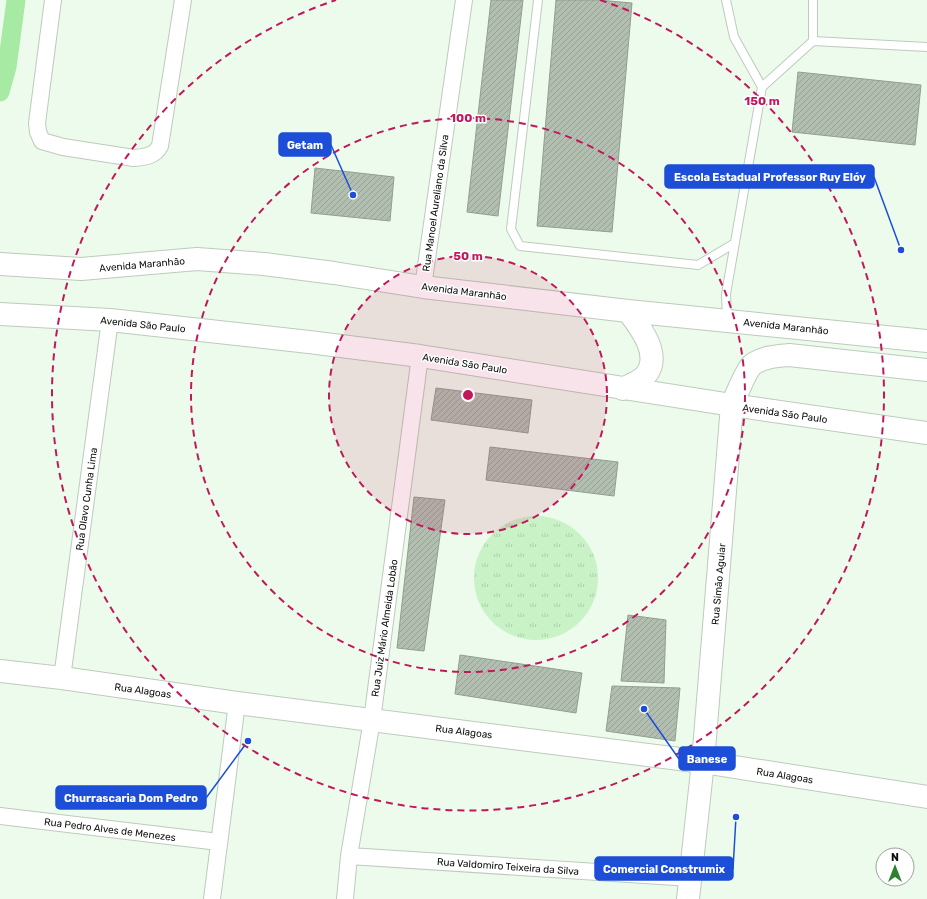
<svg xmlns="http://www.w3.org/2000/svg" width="927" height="899" font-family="Rubik,sans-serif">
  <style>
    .grass { fill: url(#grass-tufts) }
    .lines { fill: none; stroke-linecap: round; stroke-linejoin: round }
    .canal { stroke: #a6eaa4; stroke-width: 19 }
    .building { fill: url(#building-hatch); stroke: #919e90 }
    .lane-casing { stroke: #bdcbbc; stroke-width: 10 }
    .street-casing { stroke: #bdcbbc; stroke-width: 18 }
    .secondary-casing { stroke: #bdcbbc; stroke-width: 24 }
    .lane { stroke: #fff; stroke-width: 8 }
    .street { stroke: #fff; stroke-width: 16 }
    .secondary { stroke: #fff; stroke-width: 22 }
    .ring { fill: none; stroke: #c2185b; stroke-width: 2; stroke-dasharray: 7 5 }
    .labels { text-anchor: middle; stroke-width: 3; stroke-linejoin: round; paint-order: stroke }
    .street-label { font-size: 10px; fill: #0b0f0b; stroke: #fff }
    .centre { fill: #c2185b; stroke: #fff; stroke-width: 2 }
    .ring-label { font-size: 12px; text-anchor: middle; font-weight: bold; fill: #c2185b; stroke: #fff; stroke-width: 3; stroke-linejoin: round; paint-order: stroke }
    .leader { fill: none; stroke: #1d4ed8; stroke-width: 1.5 }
    .callout-dot { fill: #1d4ed8; stroke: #fff; stroke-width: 1.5 }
    .callout { fill: #1d4ed8; stroke: #1d4ed8; stroke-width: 1.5 }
    .callout-label { font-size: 11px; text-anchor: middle; font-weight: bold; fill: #fff }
  </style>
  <defs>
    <pattern id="grass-tufts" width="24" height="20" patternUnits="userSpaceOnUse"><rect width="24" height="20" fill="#c9f3c7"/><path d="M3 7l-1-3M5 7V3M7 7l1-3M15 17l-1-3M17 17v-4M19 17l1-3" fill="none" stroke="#abcfaa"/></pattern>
    <pattern id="building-hatch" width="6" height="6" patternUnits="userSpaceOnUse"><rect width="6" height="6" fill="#b1beb0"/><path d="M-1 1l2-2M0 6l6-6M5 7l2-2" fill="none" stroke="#97a296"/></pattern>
  </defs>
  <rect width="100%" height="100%" fill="#edfbec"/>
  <!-- grass -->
  <path class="grass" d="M474 578a62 62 0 1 1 124 0a62 62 0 1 1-124 0Z"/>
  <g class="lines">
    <!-- canal -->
    <path class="canal" d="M0,92L7,67L16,0"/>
  </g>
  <!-- building -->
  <path class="building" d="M491,0H523L498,216L467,212Z
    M556,0H599L632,3L612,232L537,226Z
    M798,72L921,85L915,145L792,132Z
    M315,168L394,177L390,221L311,213Z
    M436,388L532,400L528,433L431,420Z
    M490,447L618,462L614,496L486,480Z
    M414,497L445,500L424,651L397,648Z
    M628,615L666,620L664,683L621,681Z
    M460,655L582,673L576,713L455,694Z
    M612,686L680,688L675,741L606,731Z"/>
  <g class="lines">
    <defs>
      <path id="lane" d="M538,0L511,229L520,246L698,265L735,243
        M726,0L734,37L762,87
        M813,0V41
        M727,319L726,294L762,87L813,41L927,47"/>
      <path id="street" d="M53,0L37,123L38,132L42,141L63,147L134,158C145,157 155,156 160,146L183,0
        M423,287L464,0
        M62,678L110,320
        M0,816L219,842
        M349,856L691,878
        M212,899L237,703
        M345,899L349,856L372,720L420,356"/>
      <path id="secondary" d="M0,264L81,269L197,259L264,264L334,273L423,287L628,311L927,341
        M0,314L110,320L309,342L420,356L732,405L927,433
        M623,389C630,385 639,382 645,376C663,356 640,327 628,311
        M0,671L62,678L237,703L703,762L927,797
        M688,899L703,762L732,405C736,396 745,372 752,365C762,357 777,356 789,355L927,370"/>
    </defs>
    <!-- lane casing -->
    <use href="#lane" class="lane-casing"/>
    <!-- street casing -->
    <use href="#street" class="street-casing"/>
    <!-- secondary casing -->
    <use href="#secondary" class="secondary-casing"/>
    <!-- lane -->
    <use href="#lane" class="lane"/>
    <!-- street -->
    <use href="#street" class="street"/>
    <!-- secondary -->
    <use href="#secondary" class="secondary"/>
  </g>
  <!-- distance rings -->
  <circle cx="468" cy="395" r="139" fill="#c2185b" fill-opacity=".12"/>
  <g class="ring">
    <circle cx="468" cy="395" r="139"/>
    <circle cx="468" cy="395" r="277"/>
    <path d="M600 0A416 416 0 1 1 336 0"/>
  </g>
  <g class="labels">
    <!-- street labels -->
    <g class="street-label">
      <text transform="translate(435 203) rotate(-82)" y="4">Rua Manoel Aureliano da Silva</text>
      <text transform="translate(142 264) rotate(-5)" y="4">Avenida Maranhão</text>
      <text transform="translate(464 291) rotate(7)" y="4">Avenida Maranhão</text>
      <text transform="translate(143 324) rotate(6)" y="4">Avenida São Paulo</text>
      <text transform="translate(786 326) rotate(6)" y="4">Avenida Maranhão</text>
      <text transform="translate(465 363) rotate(9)" y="4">Avenida São Paulo</text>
      <text transform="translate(785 413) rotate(8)" y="4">Avenida São Paulo</text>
      <text transform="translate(86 499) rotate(-82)" y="4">Rua Olavo Cunha Lima</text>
      <text transform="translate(718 584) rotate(-85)" y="4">Rua Simão Aguiar</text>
      <text transform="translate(384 628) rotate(-82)" y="4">Rua Juiz Mário Almeida Lobão</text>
      <text transform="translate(143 690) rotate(8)" y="4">Rua Alagoas</text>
      <text transform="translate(464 731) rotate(7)" y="4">Rua Alagoas</text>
      <text transform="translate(785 775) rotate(9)" y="4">Rua Alagoas</text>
      <text transform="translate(110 829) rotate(7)" y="4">Rua Pedro Alves de Menezes</text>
      <text transform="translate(508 866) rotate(4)" y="4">Rua Valdomiro Teixeira da Silva</text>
    </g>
  </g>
  <circle cx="468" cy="395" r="6" class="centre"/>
  <g class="ring-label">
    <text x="762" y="105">150 m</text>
    <text x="468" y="122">100 m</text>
    <text x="468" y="260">50 m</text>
  </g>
  <!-- callouts -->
  <path class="leader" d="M353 195L331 145M901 250L874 177M644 709L679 759M248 741L206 798M736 817L733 869"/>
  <g class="callout-dot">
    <circle cx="353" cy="195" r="4"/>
    <circle cx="901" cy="250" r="4"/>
    <circle cx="644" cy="709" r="4"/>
    <circle cx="248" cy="741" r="4"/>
    <circle cx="736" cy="817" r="4"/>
  </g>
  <g class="callout">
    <rect x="279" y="133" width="52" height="23" rx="4"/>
    <rect x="665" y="165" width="209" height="23" rx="4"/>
    <rect x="679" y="747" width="56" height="23" rx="4"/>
    <rect x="56" y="786" width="150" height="23" rx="4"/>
    <rect x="595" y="857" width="138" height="23" rx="4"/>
  </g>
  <g class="callout-label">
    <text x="305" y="149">Getam</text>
    <text x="770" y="181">Escola Estadual Professor Ruy Elóy</text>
    <text x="707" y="763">Banese</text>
    <text x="131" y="802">Churrascaria Dom Pedro</text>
    <text x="664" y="873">Comercial Construmix</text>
  </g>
  <!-- north arrow -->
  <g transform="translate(895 867)"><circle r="19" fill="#ffffff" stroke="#9d9f9d"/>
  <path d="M0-3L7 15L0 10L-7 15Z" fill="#2b812e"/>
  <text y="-6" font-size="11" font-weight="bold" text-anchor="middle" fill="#0b0f0b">N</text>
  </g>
</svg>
